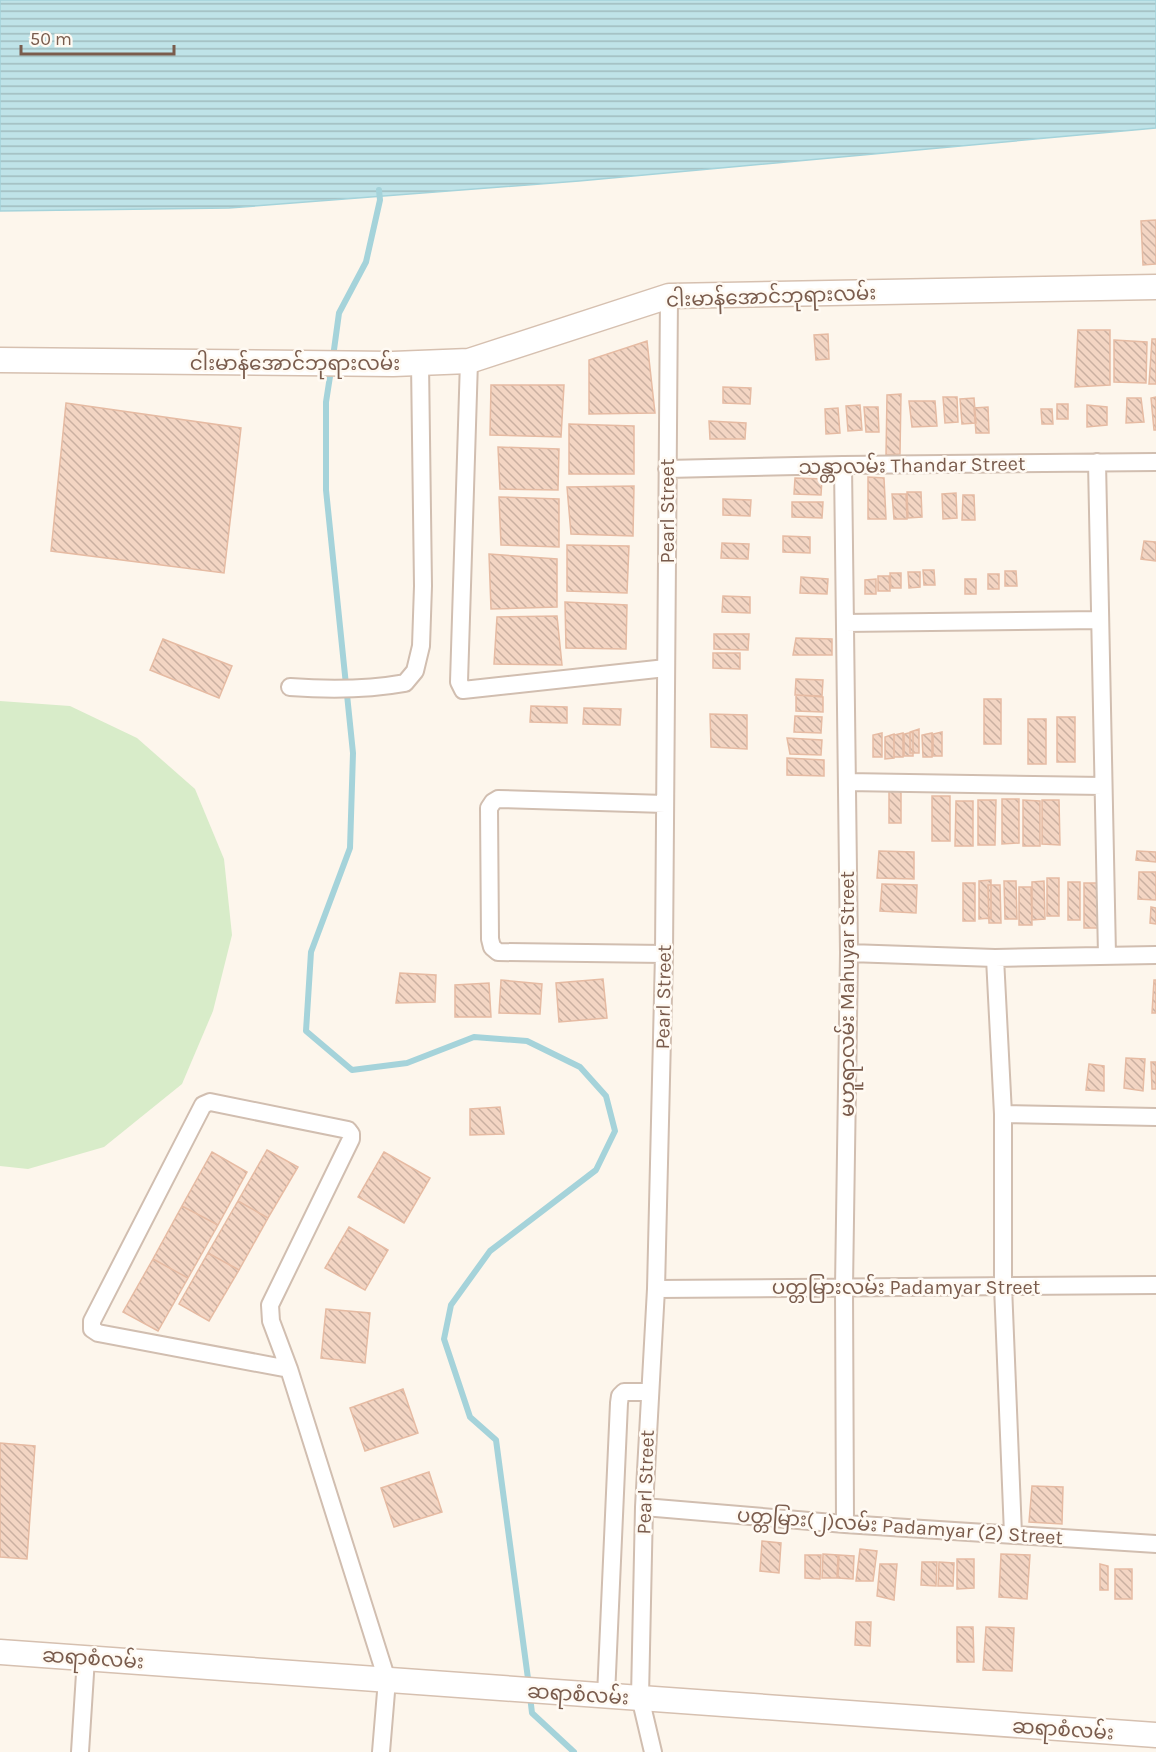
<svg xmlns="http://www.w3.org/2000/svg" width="1156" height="1752" font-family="Karla,'Noto Sans Myanmar',sans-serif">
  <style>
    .garden { fill: #d8ecc9 }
    .water { fill: url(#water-rules); stroke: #a5d3da; stroke-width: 1.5 }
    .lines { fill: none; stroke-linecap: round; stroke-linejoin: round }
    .stream { stroke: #a5d3da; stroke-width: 6 }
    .building { fill: url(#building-back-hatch); stroke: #e6bba3; stroke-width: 1.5 }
    .minor-casing { stroke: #d1beb0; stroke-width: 20 }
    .secondary-casing { stroke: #d6c0b0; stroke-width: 27 }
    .minor { stroke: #fff; stroke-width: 16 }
    .secondary { stroke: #fff; stroke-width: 24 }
    .labels { text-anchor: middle; stroke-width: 5; stroke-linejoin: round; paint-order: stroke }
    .street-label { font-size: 20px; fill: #7a5c4d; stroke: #fffaf3 }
  </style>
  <defs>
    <pattern id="water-rules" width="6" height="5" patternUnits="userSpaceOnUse" patternTransform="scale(1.5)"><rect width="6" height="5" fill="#bfe3e8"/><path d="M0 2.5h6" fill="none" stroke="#a0bbbe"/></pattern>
    <pattern id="building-back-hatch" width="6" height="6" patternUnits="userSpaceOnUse" patternTransform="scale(1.5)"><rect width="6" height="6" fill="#f3d5c3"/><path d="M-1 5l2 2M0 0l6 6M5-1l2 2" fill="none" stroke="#cab0a1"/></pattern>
  </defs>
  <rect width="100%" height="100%" fill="#fdf6ec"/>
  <!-- garden -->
  <path class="garden" d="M0,701L70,706L137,738L195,789L224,859L232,935L213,1011L182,1084L104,1147L28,1169L0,1166Z"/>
  <!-- water -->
  <path class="water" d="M0,0H1156V128L579,181L229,208L0,211Z"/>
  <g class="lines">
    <!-- stream -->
    <path class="stream" d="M333,357L339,313L366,262L380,200L379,190
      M331,370L326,402V490L353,753L350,848L311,952L306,1031L352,1070L407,1063L474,1037L527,1041L580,1067L606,1096L615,1131L596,1170L490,1251L451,1305L444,1339L470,1417L496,1440L529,1686
      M530,1696L532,1713L574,1752"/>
  </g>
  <!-- building -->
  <path class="building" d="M1156,220V264L1143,265L1141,221Z
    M1078,330H1110V385L1075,387Z
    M828,334L829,359L816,360L814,335Z
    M1152,339H1156V384H1149Z
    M1114,340L1147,342L1146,383L1114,382Z
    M647,341L655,413L589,414V360Z
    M491,385H564L561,437L490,435Z
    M723,387L751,388L750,404L723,403Z
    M901,394L900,454L886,455L887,395Z
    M943,397H957L958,422L945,423Z
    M1156,397V430H1154L1151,398Z
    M974,398L976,423L962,424L960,399Z
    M1127,398H1141L1144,422L1126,423Z
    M909,401H935L937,426L912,427Z
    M66,403L241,428L224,573L51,551Z
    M1057,404H1068V419H1057Z
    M860,405L862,430L848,431L846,406Z
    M1087,405L1107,407V425L1087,427Z
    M864,407H878L879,432H866Z
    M988,407L989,433H976L974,408Z
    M838,408L840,433L826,434L825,409Z
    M1041,409H1052L1053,424H1042Z
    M709,421L746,423L745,439H710Z
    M569,424L634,426V474H569Z
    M498,447L559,449L558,490L500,489Z
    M868,477L884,478L886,519H868Z
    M795,478L822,479L821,495L794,494Z
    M634,486L633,536L571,534L567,487Z
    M907,492H921L922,517L908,518Z
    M956,493L957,518L943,519L942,494Z
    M892,494H906L907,519H894Z
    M963,495H974L975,520H962Z
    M499,497L559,499V547L501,545Z
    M723,499L751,500L750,516L723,515Z
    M792,502H823L822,518L792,517Z
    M783,536L810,537V553L783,552Z
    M1144,541L1156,542V561L1141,559Z
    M722,543L749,544L748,559L721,558Z
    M567,545L629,546L627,593L567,591Z
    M489,554L557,559V607L491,609Z
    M923,570H934L935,585H924Z
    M1005,571H1016L1017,586H1005Z
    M908,572H920V587L909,588Z
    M890,573H901V588H891Z
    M988,574H999V589H988Z
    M878,576H889L890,591H878Z
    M801,577L828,579L827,594L800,593Z
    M876,579V594H865V580Z
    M965,579H976V594H965Z
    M723,596L750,597V613L722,612Z
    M565,602L627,605L626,649L566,648Z
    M557,616L562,665L494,664L497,617Z
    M714,634H749L748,650L714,649Z
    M796,638L832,639V655H793Z
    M163,639L232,666L219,698L150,670Z
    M713,653H740V669L713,668Z
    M796,679L823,680L822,696L795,695Z
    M796,695L823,697V712L796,711Z
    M984,699H1001V744H984Z
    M531,706L567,707V723L530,722Z
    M584,708L621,709L620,725L583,724Z
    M710,714L747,715V749L711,747Z
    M795,716L822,717L821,733L794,732Z
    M1057,717H1075V762H1057Z
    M1028,719H1046V764H1028Z
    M919,729V753H910V732Z
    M913,732V756H904V734Z
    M942,732V756H933V734Z
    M882,733V757H873V735Z
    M903,733V757H894V735Z
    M932,733V757H923L922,735Z
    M894,734V758L885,759V737Z
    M787,738L822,740L821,755L790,754Z
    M787,758L824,760V776L787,775Z
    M889,785H901V823H889Z
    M932,796H950V841H932Z
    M1002,799H1019V843L1002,844Z
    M978,800H996L995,845H978Z
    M1023,800L1040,801V846H1023Z
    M1042,800H1059L1060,845L1042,844Z
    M956,801H973V846H955Z
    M879,851L914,852V879L877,878Z
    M1137,851L1156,852V862L1136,860Z
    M1139,872H1156V900L1138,899Z
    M1047,878H1059V916H1047Z
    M991,880V918L979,919V881Z
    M1004,881H1016L1017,919H1005Z
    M1044,881L1045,919L1032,920V882Z
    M1068,882H1080V920H1068Z
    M963,883H975V921H963Z
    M1084,883H1101V928H1084Z
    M882,884L917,885L916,913L880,911Z
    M988,885H1000L1001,923H989Z
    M1019,887H1031L1032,925H1019Z
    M1151,907L1156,908V924L1150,923Z
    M400,973L436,975L435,1002L396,1003Z
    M603,979L607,1018L559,1022L556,983Z
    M501,980L542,984L540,1014L499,1013Z
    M1154,980H1156V1013H1152Z
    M489,983L491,1017H455V985Z
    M1126,1058L1145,1059L1143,1091L1124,1088Z
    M1151,1062H1156V1089H1152Z
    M1089,1064L1104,1066V1091L1086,1090Z
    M500,1107L504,1134L470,1135V1109Z
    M267,1150L298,1167L268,1218L238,1201Z
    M212,1152L247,1172L218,1225L182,1206Z
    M384,1152L430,1178L404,1223L358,1197Z
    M238,1201L268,1218L239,1270L208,1253Z
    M182,1206L218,1225L188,1278L153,1259Z
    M349,1227L388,1250L365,1290L325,1268Z
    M208,1253L239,1270L209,1321L179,1304Z
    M153,1259L188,1278L158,1331L123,1312Z
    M326,1309L370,1313L365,1363L321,1358Z
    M403,1389L418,1433L365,1451L350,1408Z
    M0,1443L35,1446L27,1559L0,1557Z
    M429,1472L442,1512L394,1527L381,1488Z
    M1032,1486L1063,1487L1062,1524L1029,1522Z
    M762,1541L781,1543L779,1573L760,1571Z
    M860,1549L877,1551L873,1581H856Z
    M823,1554L838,1555L837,1578H822Z
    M1001,1554L1030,1555L1027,1599L999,1597Z
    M805,1555H821L820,1579L805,1578Z
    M839,1555L854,1556L853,1579L838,1578Z
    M957,1559H974V1588L957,1589Z
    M922,1562H937L936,1586L921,1585Z
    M939,1562L954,1563L953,1586H938Z
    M880,1564H897L894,1600L877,1596Z
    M1100,1564L1108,1566V1590H1100Z
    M1115,1569H1132V1599H1115Z
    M856,1622H871L870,1646L855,1645Z
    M957,1627H973L974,1662H957Z
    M986,1627L1014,1628L1012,1671L983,1670Z"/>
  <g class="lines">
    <defs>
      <path id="minor" d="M469,361L459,682L463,690L666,668
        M1097,462L1107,955
        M843,465L849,953L844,1287L845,1524
        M667,469L843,465L1156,462
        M845,623L1100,620
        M290,687C329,690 366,690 405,683L415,671L421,646L423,586L420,363
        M847,782L1103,786
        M849,953L995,958L1156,955
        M664,954L498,952L492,947L490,939L489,808L493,802L498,799L665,804
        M995,958L1003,1114V1286L1013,1534
        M1003,1114L1156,1117
        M656,1289L1156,1285
        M289,1369L98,1333L92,1329V1321L203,1105L210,1102L348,1130L351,1134V1139L270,1305L271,1321L289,1369L387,1680L381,1752
        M644,1507L845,1524L1156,1544
        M606,1696L619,1403L620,1396L624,1392H649
        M80,1752L86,1658
        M653,1752L640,1697L644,1507L656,1289L664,954L669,296"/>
      <path id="secondary" d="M0,360L393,364L469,361L669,296L1156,287
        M0,1652L1156,1735"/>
    </defs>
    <!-- minor casing -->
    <use href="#minor" class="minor-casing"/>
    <!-- secondary casing -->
    <use href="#secondary" class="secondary-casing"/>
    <!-- minor -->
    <use href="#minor" class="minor"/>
    <!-- secondary -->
    <use href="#secondary" class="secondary"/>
  </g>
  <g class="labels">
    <!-- street labels -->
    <g class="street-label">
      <text transform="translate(771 296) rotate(-2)" y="7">ငါးမာန်အောင်ဘုရားလမ်း</text>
      <text x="295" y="370">ငါးမာန်အောင်ဘုရားလမ်း</text>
      <text transform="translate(912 465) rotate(-1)" y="7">သန္တာလမ်း Thandar Street</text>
      <text transform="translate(667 511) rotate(-90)" y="7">Pearl Street</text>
      <text transform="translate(847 994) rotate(-90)" y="7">မဟူရာလမ်း Mahuyar Street</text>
      <text transform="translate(663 997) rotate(-89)" y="7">Pearl Street</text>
      <text x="906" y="1294">ပတ္တမြားလမ်း Padamyar Street</text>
      <text transform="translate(645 1482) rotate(-88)" y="7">Pearl Street</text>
      <text transform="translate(900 1526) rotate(4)" y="7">ပတ္တမြား(၂)လမ်း Padamyar (2) Street</text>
      <text transform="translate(93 1658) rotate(4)" y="7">ဆရာစံလမ်း</text>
      <text transform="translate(578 1694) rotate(4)" y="7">ဆရာစံလမ်း</text>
      <text transform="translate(1063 1729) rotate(4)" y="7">ဆရာစံလမ်း</text>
    </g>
  </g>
  <!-- scale -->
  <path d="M21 45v9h153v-9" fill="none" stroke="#7a5c4d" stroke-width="3"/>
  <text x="30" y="45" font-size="18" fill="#7a5c4d" stroke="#fffaf3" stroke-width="4.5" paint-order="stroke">50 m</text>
</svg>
